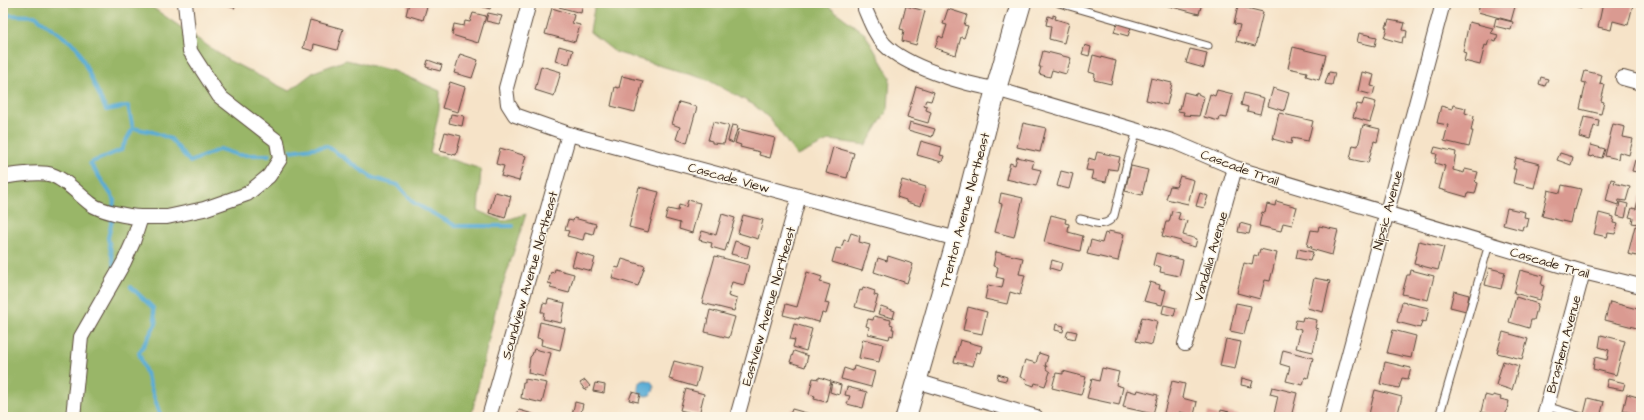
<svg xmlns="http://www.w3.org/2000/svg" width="1644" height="420" font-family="'Architects Daughter',sans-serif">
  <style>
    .forest { fill: #99b668; stroke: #6a7043 }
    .water { fill: #59acd5; stroke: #4a6b7a }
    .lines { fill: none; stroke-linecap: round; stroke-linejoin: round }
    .stream { stroke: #59acd5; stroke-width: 4 }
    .building { fill: #da9a91 }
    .service-casing { stroke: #574638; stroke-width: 9 }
    .minor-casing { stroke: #574638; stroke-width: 16 }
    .secondary-casing { stroke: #574638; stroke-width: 22 }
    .service { stroke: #fff; stroke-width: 7 }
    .minor { stroke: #fff; stroke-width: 14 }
    .secondary { stroke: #fff; stroke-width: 20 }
    .labels { text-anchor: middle; stroke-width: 3; stroke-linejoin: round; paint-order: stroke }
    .street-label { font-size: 13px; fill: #3b2a1e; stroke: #fcf5e5 }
  </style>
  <rect width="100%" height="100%" fill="#fcf5e5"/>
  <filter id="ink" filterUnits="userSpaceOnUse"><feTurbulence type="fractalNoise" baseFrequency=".025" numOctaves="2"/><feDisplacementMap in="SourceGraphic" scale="8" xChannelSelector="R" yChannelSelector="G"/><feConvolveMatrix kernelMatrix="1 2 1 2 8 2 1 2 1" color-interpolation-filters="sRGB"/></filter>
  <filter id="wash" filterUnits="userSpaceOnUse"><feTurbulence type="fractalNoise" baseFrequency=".012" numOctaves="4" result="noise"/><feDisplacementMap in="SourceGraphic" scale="16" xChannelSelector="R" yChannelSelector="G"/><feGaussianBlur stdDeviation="0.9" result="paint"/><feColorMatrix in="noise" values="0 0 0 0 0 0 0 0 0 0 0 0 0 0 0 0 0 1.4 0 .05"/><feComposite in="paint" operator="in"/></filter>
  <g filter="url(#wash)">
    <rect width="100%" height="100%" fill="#f6e3c8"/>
    <!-- forest -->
    <path class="forest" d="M3,3H146L228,60L289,91L314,72L346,60L394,71L440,91L439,111L430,153L481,169L478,211L503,221L526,214L497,303L471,417H3Z
      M595,3H824L865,34L890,77L888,109L866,145L830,140L797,156L770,119L754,105L708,80L615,52L590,32Z"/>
    <!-- water -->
    <path class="water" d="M638 388a8 8 0 1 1 16 0a8 8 0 1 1-16 0Z"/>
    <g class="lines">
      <!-- stream -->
      <path class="stream" d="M3,15L35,16L77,47L106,110L128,106L133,128L121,150L90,163L114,199L113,209
        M133,128L153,132L171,139L190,162L220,149L238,155H269
        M291,151L327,146L373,178L398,185L414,203L456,226H513
        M113,216L108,238L114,266
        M131,287L153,308L156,324L139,353L161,417"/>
    </g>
    <g id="blocks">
      <!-- building -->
      <path class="building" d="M216,3H236L235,8Z
        M409,3H428L423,20L406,15Z
        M471,3H492L490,9Z
        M560,3H583L581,13L559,7Z
        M1166,3H1202L1199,14L1165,5Z
        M1480,3H1516L1511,21L1478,12Z
        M1565,3H1583L1582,8L1565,4Z
        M1603,3H1626L1633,5L1628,25L1613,21L1611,30L1598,27Z
        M906,6L925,11L916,45L902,41L904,30L900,29Z
        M1238,6L1263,12L1255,46L1236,41L1240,25L1234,24Z
        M552,8L574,15L572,23L580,25L575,42L545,34Z
        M948,9L967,15L964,25L968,26L964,38L961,37L956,55L935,48L939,36L943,38L947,25L943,24Z
        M473,13L486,16L478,43L452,35L454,24L464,26L465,21L470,22Z
        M488,13L502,16L499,24L486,21Z
        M1053,15L1056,16L1055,19L1069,23L1064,43L1049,39L1051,26L1046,25L1048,16L1053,18Z
        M1496,18L1513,22L1511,30L1494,26Z
        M310,20L343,29L337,50L314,44L313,51L303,48Z
        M1389,20L1405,23L1403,30L1407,31L1406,37H1403L1402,43L1384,38L1387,28L1385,27L1386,25H1387Z
        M1469,22L1493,28L1491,33L1498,35L1496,42L1489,40L1487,46L1485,45L1480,65L1464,61L1466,53L1463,52Z
        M1117,23L1131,27L1128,36L1114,32Z
        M1359,33L1377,37L1375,46L1357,42Z
        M1085,45L1091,47L1089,56L1082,54Z
        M559,46L573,50L569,64L555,61Z
        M1293,47L1326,55L1319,80L1306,76L1307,72L1288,68Z
        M1190,49L1207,53L1204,68L1186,63Z
        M1043,51L1071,58L1066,74L1052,70L1050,77L1039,74L1041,67H1039Z
        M460,54L478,60L472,78L454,73Z
        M1093,55L1116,61L1111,84L1094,80L1095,74L1089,72Z
        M428,60L442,65L440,71L426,67Z
        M541,66L561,72L554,96L535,90Z
        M1585,71L1602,75L1600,84L1605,85L1601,101L1604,102L1601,114L1580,109L1586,83L1582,82Z
        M1329,72L1335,73L1332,85L1325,84Z
        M1362,72L1374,75L1371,86L1375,87L1373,95L1358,91Z
        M622,76L643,81L635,112L611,106L615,87L619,88Z
        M1541,77L1548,79L1545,86L1539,84Z
        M1151,78L1172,83L1167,105L1146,100Z
        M450,82L465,87L458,112L442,108Z
        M916,86L934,92L931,101L926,100L924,105L927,106L926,110L931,112L928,123L907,117Z
        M1273,88L1289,93L1284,111L1268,106Z
        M1217,90L1233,94L1227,118L1220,117L1219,121L1204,117L1210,94L1215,96Z
        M1184,92L1196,95V93L1204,97L1199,116L1183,115L1184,112L1178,111V108L1180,109Z
        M1244,93L1264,98L1260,114L1247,111L1248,107L1241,105Z
        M1364,99L1376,102L1370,122L1353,117L1357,104L1362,105Z
        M679,102L697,107L687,143L676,139L680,127L672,124Z
        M1453,105L1466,108L1465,113L1474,116L1471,131H1473L1469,147L1444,141L1448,125L1437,123L1441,106L1452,109Z
        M1279,113L1313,121L1308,141L1292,138L1291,144L1273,139Z
        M451,114L464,116L462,126L449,123Z
        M1584,117L1599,120L1598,127L1594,126L1590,140L1579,137Z
        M713,122L729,126L724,144L712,143V141L708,140Z
        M910,122L935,129L932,137L908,130Z
        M1023,123L1046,128L1040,152L1017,147Z
        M1613,124L1625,127L1623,137L1633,139L1629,155L1619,152L1618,159L1605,156Z
        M732,125L738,126L733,143L728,141Z
        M1363,125L1380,129L1377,142L1374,141L1368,163L1350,159L1353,145L1358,146Z
        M739,129L775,138L770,158L759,155L760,152L740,147L741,145L735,143Z
        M445,132L461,136L456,155L440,151Z
        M921,141L942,147L940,155L944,156L942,162L917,155Z
        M1591,145L1605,149L1602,158L1593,156L1592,157L1588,156Z
        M833,147L854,153L847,178L826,173Z
        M1435,147L1456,152L1453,170L1464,173L1465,169L1478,172L1475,182L1478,183L1475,194L1468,193L1467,197L1439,189L1445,166L1435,163L1437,154L1433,153Z
        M500,148L526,156L519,181L501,176L504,166L496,164Z
        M1097,152L1120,157L1117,170L1109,169L1106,182L1091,179L1093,171L1086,170L1089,158L1095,160Z
        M1560,153L1573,157L1571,165L1557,160Z
        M1017,157L1034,161L1032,168L1041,170L1036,186L1006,179L1010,163L1015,165Z
        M1516,158L1540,164L1534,188L1513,183L1516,169H1513Z
        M1635,160L1641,161V173L1632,171Z
        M1131,166L1148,170L1142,195L1125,191Z
        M1061,171L1073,174L1069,189L1057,186Z
        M1180,176L1194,180L1188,204L1166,199L1170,186L1176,187Z
        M1611,179L1615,180L1614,183L1630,187L1626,201L1619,200L1618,205L1606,201Z
        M902,180L926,187L921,206L906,202V200L897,197Z
        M1562,185L1581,189L1575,210L1573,209L1570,223L1542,216L1548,190L1560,193Z
        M639,187L659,192L648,232L629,227Z
        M495,192L511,196L505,218L489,213Z
        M1001,193L1023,198L1014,237L995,232L1002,204L999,203Z
        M1200,193L1208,196L1204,208L1196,206Z
        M1639,196L1641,197V212L1638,224L1632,223L1633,218L1629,217L1632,208L1636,209Z
        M688,200L700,203L692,233L679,229L680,223L665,219L668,209L678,211L679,205L686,207Z
        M1276,201L1297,207L1292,225L1283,223L1281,231L1259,226L1262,212L1265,213L1267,204L1275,206Z
        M1620,202L1628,204L1625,218L1617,216Z
        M1507,208L1525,212L1524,217L1529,218L1527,227L1523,226L1522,230L1503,225Z
        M1172,211L1180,213L1178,219L1187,221L1183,235L1197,239L1195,247L1181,243V241L1162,236L1166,222H1169Z
        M1599,213L1614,217L1613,223L1618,224L1615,234L1608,233L1607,237L1594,234Z
        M722,214L735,218L725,251L711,247L712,243L699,240L702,231L716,235Z
        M743,215L763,220L758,239L738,233Z
        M1051,215L1066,219L1065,223L1069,224L1068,232L1083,236L1080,251L1044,242Z
        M574,218L596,224L593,234L585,232L583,240L567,236L569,231L565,230L568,220L573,221Z
        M1640,219H1641V257L1628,254L1635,226L1639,227Z
        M1240,223L1251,226L1249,234L1238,232Z
        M1319,226L1338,230L1332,255L1311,249L1312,247L1307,246L1311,230L1318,231Z
        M1108,231L1124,234L1118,261L1087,254L1091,240L1102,243L1105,233L1108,234Z
        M851,233L860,236L859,242L870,245L862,271L832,262L836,248L841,249L844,240L848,241Z
        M735,241L750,246L747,258L731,254Z
        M1419,241L1444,247L1438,270L1414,264Z
        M1260,249L1277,253L1270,281L1265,280L1260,299L1237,293L1244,263L1252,265L1254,255L1258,256Z
        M1298,249L1313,252L1310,261L1296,258Z
        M576,252L595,258L591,271L572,266Z
        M996,252L1023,258L1019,274L1025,275L1020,295L1010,292L1007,304L985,299L988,285L1002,288L1004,279L996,277L998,267L993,266Z
        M1156,253L1183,260L1179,276L1160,272L1161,267L1153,265Z
        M715,256L749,265L744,285L732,282L728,296L737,299L734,311L702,303Z
        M888,256L913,264L907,283L874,272L878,258L887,261Z
        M622,259L645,266L638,286L612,278L615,267L619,268Z
        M1052,260L1062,263L1060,271L1050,268Z
        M1489,268L1505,272L1501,289L1485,285Z
        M555,269L574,274L569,293L550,288L552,284L548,283L551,272L554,273Z
        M1411,270L1434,276L1428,300L1402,294L1407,275H1410Z
        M1520,270L1543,276L1541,285L1544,286L1540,300L1514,293Z
        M807,272L822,277L820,282L830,285L825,303L829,304L826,314L822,313L819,322L799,317V319L783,315L786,304L797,307Z
        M1314,278L1330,281L1323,312L1307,308Z
        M1150,282L1160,285L1159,289L1166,290L1162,305L1144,301Z
        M863,287L875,291L874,295L878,296L873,312L855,307L860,290L862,291Z
        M1454,291L1469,295L1466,311L1450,307Z
        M1516,297L1538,304L1534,320H1531L1529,328L1509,322Z
        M548,299L565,303L561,323L543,319L544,312H541L543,303L547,304Z
        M1402,302L1429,308L1426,322L1422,321L1420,328L1397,322Z
        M1610,302L1641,310V329L1605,320Z
        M1236,303L1251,306L1244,334L1230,331Z
        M1164,305L1176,308L1174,316L1162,313Z
        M881,306L895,311L893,318L878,314Z
        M968,307L987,312L982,334L963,330Z
        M710,310L735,317L729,338L705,332Z
        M874,316L891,320L890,324L893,325L892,329H894L893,336L890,335L889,339L868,334L869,327L866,326L868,319L873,320Z
        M1142,317L1157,321L1152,345L1136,341Z
        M1303,317L1317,320L1315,328L1318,329L1313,352L1296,348L1301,330L1294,328L1296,320L1302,321Z
        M540,322L565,328L560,350L541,345L542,339L537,338Z
        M794,324L812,329L806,351L793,347L795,340L790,339Z
        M1056,324L1064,326L1063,332L1055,330Z
        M1068,330L1077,332L1075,339L1066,337Z
        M1393,330L1416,336L1411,358L1387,353Z
        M1503,332L1528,339L1522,359L1497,353Z
        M1601,335L1625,341L1616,375L1593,369L1595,357L1607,360L1609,350L1599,347Z
        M863,339L883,344L879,362L859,358Z
        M1226,339L1241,342L1235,369L1220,366Z
        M960,340L982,346L980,353L977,352L973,366L954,362Z
        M534,349L551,353L545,377L528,373L530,357L532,355Z
        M1283,350L1313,358L1308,378L1305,377L1303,385L1286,381L1290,367L1280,364Z
        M794,351L808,356L805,367L790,362Z
        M1039,353L1048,356L1045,366H1047L1046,369L1050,372L1045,386L1035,383L1034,386L1026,383L1027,379L1020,377L1025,360L1036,363Z
        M674,361L701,368L696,387L669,379Z
        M1503,361L1519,366L1512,390L1496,385Z
        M1385,362L1411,368L1408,379L1402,378L1399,388L1380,384Z
        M854,366L875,372L871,387L841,379L844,368L853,371Z
        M1102,368L1119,372L1116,385L1123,387L1119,405L1087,398L1092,379L1099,381Z
        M1063,371L1086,377L1081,395L1052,388L1056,373L1063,374Z
        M998,374L1007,377L1006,381L997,379Z
        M819,377L831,381L826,402L814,399L815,396L809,394L813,378L819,379Z
        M1242,378L1253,381L1251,387L1241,385Z
        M525,379L547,383L542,403L521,398L523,382L525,383Z
        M1608,379L1625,383L1623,390L1606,387Z
        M585,380L590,386L585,390L580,383Z
        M1172,381L1185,384L1182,398L1197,402L1194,415L1179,412L1178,417H1163Z
        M832,382L841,385L839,395L830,392Z
        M595,383L605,385L604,393L593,391Z
        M847,387L867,392L863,408L847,404L850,396L845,395Z
        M1272,387L1297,393L1291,417H1276V414H1274L1278,396L1270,394Z
        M686,389L704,394L699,415L680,410Z
        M1127,390L1137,393L1138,390L1158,395L1153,414L1123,407Z
        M1375,390L1402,397L1397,417H1382L1369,414Z
        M632,392L640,394L638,402L629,400Z
        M1627,394L1641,398V415L1623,411Z
        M1485,395L1493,397V395L1501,397L1500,399L1509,401L1505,417L1481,412Z
        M1588,398L1604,402L1600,417L1584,414Z
        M575,402L583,404L580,416L572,415Z
        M792,409L821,417H789Z
        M519,410L533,414V417H514L515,414H517Z
        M1221,410L1238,414V417H1207L1208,412L1220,416Z"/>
    </g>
  </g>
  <g filter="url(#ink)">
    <use href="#blocks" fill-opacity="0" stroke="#574638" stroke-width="1"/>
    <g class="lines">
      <defs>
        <path id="service" d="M1059,3L1208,46
          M1080,219C1094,222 1105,229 1114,216L1127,163L1137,131
          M1546,406L1582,417
          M1439,417L1489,244"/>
        <path id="minor" d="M529,3L506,88L508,104L515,115L569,134L957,239
          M865,9C870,21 875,34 884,44C906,67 964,84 996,89L1172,141L1235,168L1583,272L1641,286
          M1623,78L1641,83
          M3,177C15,175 41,171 52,175C66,180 79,195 91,204C100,211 129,217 141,217L133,242L124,262L81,337L73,417
          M141,217H167L204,209L247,194L269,176L280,159L277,141L219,96L190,51L185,3
          M1185,344L1235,168
          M916,381L1036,417
          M489,417L569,134
          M737,417L799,196
          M1332,417L1443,3
          M1544,417L1583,272"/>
        <path id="secondary" d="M906,417L957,239L996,89L1021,3"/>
      </defs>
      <!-- service casing -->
      <use href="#service" class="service-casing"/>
      <!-- minor casing -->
      <use href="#minor" class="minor-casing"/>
      <!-- secondary casing -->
      <use href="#secondary" class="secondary-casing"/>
      <!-- service -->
      <use href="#service" class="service"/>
      <!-- minor -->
      <use href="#minor" class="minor"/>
      <!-- secondary -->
      <use href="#secondary" class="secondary"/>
    </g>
  </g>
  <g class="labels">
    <!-- street labels -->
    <g class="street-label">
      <text transform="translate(1240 167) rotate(20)" y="5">Cascade Trail</text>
      <text transform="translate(729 177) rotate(15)" y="5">Cascade View</text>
      <text transform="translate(964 210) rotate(-75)" y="5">Trenton Avenue Northeast</text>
      <text transform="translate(1387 210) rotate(-75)" y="5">Nipsic Avenue</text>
      <text transform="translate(1210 256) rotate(-74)" y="5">Vandalia Avenue</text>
      <text transform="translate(1550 262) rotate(16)" y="5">Cascade Trail</text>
      <text transform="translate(529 275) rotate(-74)" y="5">Soundview Avenue Northeast</text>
      <text transform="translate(768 306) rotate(-74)" y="5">Eastview Avenue Northeast</text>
      <text transform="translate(1563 344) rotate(-75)" y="5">Brashem Avenue</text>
    </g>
  </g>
  <!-- margin -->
  <rect width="1644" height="420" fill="none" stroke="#fcf5e5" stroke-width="16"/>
</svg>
